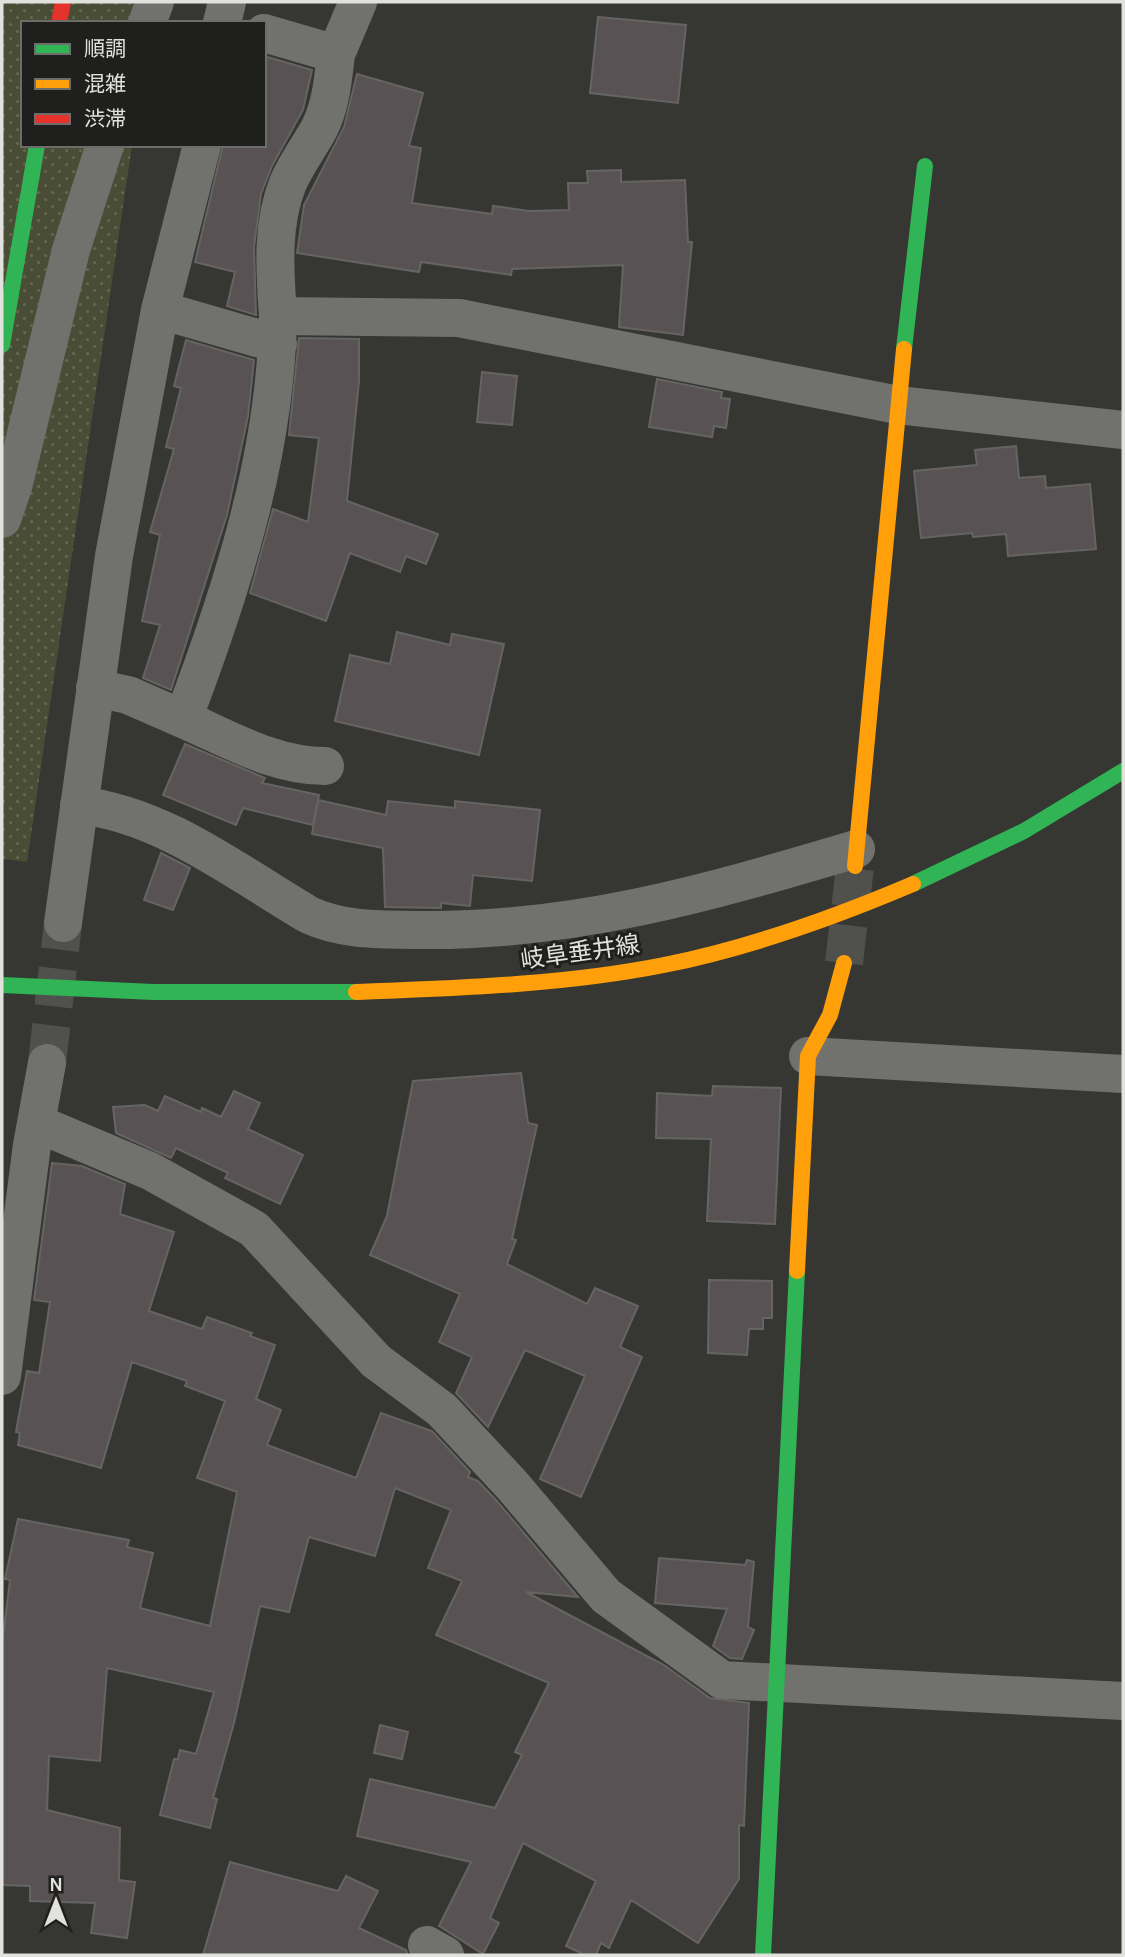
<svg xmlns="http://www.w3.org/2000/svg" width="1125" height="1957" font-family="Karla,'Noto Sans JP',sans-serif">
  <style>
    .park { fill: url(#park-dots) }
    .building { fill: #595255; stroke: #656463; stroke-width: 2 }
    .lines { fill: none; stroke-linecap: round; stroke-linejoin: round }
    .street-tunnel { stroke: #50514d; stroke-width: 38; stroke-dasharray: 38 19; stroke-linecap: butt }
    .secondary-tunnel { stroke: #50514d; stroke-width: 38; stroke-dasharray: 38 19; stroke-linecap: butt }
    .street { stroke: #71726e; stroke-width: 38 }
    .fast { stroke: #30b455; stroke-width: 16 }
    .slow { stroke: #ff9f0a; stroke-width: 16 }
    .jam { stroke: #e5322d; stroke-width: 16 }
    .labels { text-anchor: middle; stroke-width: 6; stroke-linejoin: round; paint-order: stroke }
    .street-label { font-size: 24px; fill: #e1e2de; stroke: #1f1f1d }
  </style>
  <defs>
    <pattern id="park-dots" width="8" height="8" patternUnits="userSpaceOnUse" patternTransform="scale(1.75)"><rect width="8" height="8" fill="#4a4d35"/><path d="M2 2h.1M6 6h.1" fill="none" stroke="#646652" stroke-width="1.8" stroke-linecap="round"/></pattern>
  </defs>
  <rect width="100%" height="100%" fill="#363733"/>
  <!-- park -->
  <path class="park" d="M2,2H153L150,23H23V145H132L27,862L2,859Z"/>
  <!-- building -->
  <path class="building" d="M598,17L686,25L678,103L590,93Z
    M264,56L312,70L303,110L272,166L261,194L254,247L256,315L227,306L235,272L195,262L223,145H264Z
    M357,74L423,93L409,146L421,148L412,203L492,214L493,206L529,211L569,210L568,183H588L587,171L621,170V182L685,180L688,242H692L683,335L619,327L623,265L512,269L511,275L421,262L419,272L297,253L304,205L344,127Z
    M299,338L359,339V381L347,501L438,534L426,564L406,556L400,572L350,553L326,621L250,593L273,509L308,522L319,438L289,435Z
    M186,340L254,360L248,416L227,515L171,690L143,678L160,625L142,621L160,535L150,532L174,449L166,447L181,388L174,386Z
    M482,372L517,376L512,425L477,422Z
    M657,379L722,392L721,398L730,399L726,428L714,426L712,437L649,427Z
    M1016,446L1019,478L1045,476L1046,488L1090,484L1096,549L1008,556L1006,534L973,537L972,533L921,538L914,471L977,465L975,450Z
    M397,632L450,645L452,634L504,644L479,755L335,721L350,655L390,664Z
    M185,744L265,778L262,783L319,795L313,825L243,808L236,825L163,795Z
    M318,800L386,815L388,801L455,808V801L540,810L532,881L473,875L470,906L441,903V908L385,907L383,848L312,834Z
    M161,853L190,868L173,910L144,900Z
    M521,1073L528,1123L537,1125L512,1239L516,1240L507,1264L587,1304L595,1288L638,1306L620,1347L642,1357L581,1497L540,1479L585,1376L525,1350L488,1427L456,1393L472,1357L439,1342L460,1294L370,1255L387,1216L413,1081Z
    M713,1086L781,1088L775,1224L707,1221L711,1139L656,1138L657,1093L712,1096Z
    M234,1091L260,1103L248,1129L303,1155L280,1204L225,1178L228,1173L176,1148L171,1158L116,1133L113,1107L145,1105L158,1111L165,1096L201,1112L202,1108L221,1117Z
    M52,1163L82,1166L125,1184L120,1214L174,1232L149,1311L202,1329L207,1317L252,1333L250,1336L275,1345L256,1399L281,1410L267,1445L356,1478L381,1413L432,1431L470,1472L468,1477L478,1481L496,1500L578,1597L526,1592L664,1665L710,1698L749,1703L744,1826L739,1825V1879L698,1943L631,1900L609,1948L601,1943L596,1955H585L566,1946L596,1881L523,1843L490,1918L499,1923L483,1954L439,1926L471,1862L357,1836L370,1779L495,1808L522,1755L515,1752L549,1683L436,1635L462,1581L428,1568L451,1510L395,1488L375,1556L309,1537L289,1612L260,1606L234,1723L213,1798L217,1799L210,1828L160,1815L174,1759H178L180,1750L196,1754L214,1692L107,1668L100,1761L49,1756L47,1810L120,1828L119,1880L135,1882L127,1938L91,1933L95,1903L30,1901V1886L2,1885V1645L10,1580L5,1579L18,1519L129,1540L127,1547L153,1553L140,1608L210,1626L237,1492L197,1478L225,1401L185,1386L187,1381L132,1362L101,1468L18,1445L20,1433L16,1432L27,1371L39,1373L50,1302L34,1300Z
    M709,1280L772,1281V1318H763V1329H749L747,1355L708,1353Z
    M659,1558L745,1565L747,1560L754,1562L748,1627L754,1630L742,1659L730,1658L713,1646L727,1609L655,1603Z
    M380,1725L408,1732L402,1759L374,1753Z
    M230,1862L338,1891L346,1876L378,1891L359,1928L406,1950L408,1955H203Z"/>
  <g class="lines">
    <!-- street-tunnel -->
    <path class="street-tunnel" d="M47,1063L63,923"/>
    <!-- secondary-tunnel -->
    <path class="secondary-tunnel" d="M844,963L855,866"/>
    <!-- street -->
    <path class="street" d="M147,23L155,2
      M222,23L227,2
      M264,33L336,54C333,80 331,104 320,127C310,146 296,164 288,183C271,225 275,272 278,316L459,318L898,405L1123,430
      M336,54L358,2
      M160,310L278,344
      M2,519L13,487L71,250L105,145
      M95,688L128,695L183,719C232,590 276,454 278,316
      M183,719C229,739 274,766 325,766
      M79,805C164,815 236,872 309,915C344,931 380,929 418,930C574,932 708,893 856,849
      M63,923L114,556L160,310L202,145
      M808,1056L1123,1074
      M36,1123L150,1171L254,1229L376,1361L442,1410L512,1485L606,1596L722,1680L1123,1701
      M2,1376L32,1145L47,1063
      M427,1945L445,1955"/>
    <!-- fast -->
    <path class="fast" d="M2,345L37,145
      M904,349L925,166
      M913,884L1024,831L1123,771
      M2,985L153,992H356
      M763,1955L797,1271"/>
    <!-- slow -->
    <path class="slow" d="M855,866L904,349
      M356,992C459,988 563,985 664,965C750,948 833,918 913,884
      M797,1271L808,1056L830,1015L844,963"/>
    <!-- jam -->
    <path class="jam" d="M59,23L63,2"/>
  </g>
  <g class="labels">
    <!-- street labels -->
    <g class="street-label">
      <text transform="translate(580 952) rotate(-8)" y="8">岐阜垂井線</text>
    </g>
  </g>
  <!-- border -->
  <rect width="1125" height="1957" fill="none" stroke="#e1e2de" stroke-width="7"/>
  <!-- legend -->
  <rect x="21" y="21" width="245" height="126" fill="#1f1f1d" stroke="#6d6d6a" stroke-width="2"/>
  <rect x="35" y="44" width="35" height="10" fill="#30b455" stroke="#6d6d6a" stroke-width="2"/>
  <text x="84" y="56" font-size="21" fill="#e1e2de">順調</text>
  <rect x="35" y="79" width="35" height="10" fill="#ff9f0a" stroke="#6d6d6a" stroke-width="2"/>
  <text x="84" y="91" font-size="21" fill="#e1e2de">混雑</text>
  <rect x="35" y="114" width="35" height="10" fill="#e5322d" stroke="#6d6d6a" stroke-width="2"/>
  <text x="84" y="126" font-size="21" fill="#e1e2de">渋滞</text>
  <!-- north arrow -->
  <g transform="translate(56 1901)" stroke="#1f1f1d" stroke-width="5" paint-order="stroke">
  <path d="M0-5L12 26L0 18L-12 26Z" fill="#e1e2de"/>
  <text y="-10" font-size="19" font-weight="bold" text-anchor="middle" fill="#e1e2de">N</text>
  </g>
</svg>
